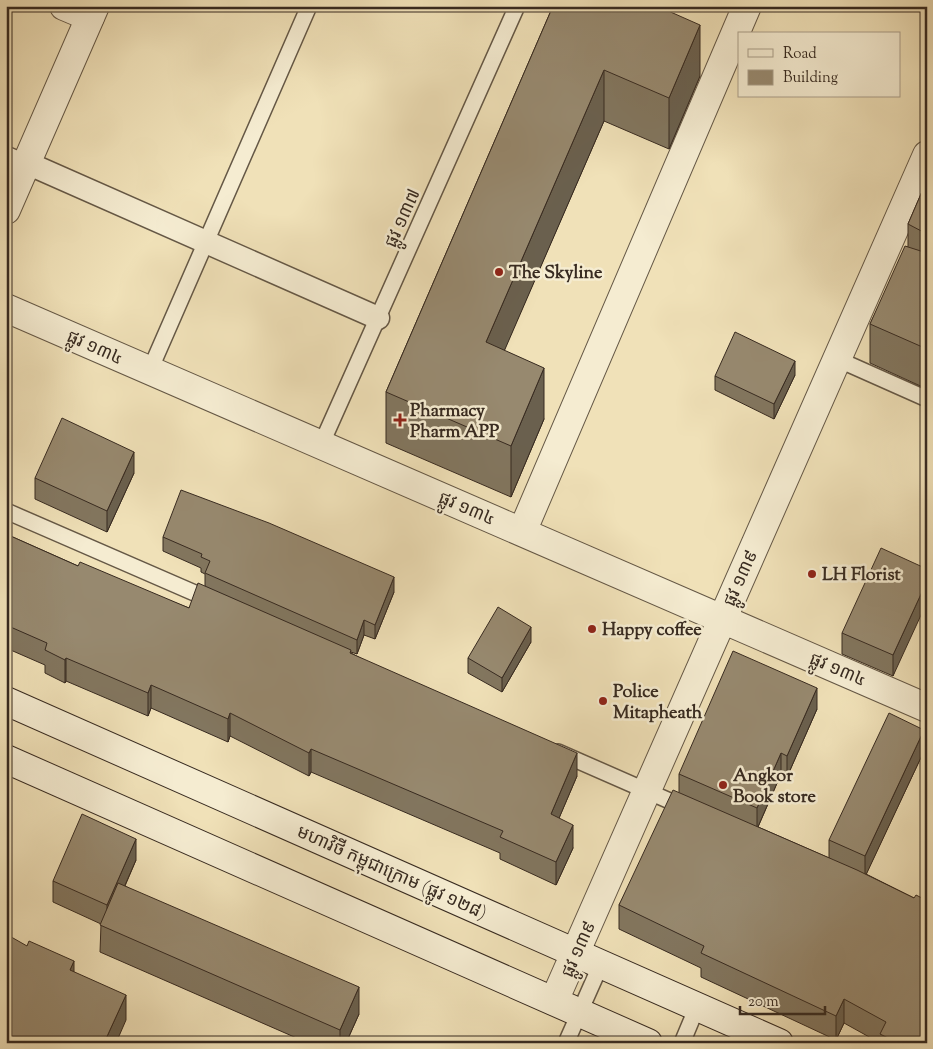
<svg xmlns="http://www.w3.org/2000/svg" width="933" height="1049" font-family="'Sorts Mill Goudy','Noto Sans Khmer',serif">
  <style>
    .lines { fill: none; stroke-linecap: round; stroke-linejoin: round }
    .service-casing { stroke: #655846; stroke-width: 18 }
    .pedestrian-casing { stroke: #655846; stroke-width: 25 }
    .minor-casing { stroke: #655846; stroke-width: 30 }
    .tertiary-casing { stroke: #655846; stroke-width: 30 }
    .secondary-casing { stroke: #372a20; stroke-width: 30 }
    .service { stroke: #f5ecd1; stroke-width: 15 }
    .pedestrian { stroke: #f5ecd1; stroke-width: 22 }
    .minor { stroke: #f5ecd1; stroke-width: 28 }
    .tertiary { stroke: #f5ecd1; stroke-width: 28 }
    .secondary { stroke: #f5ecd1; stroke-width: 28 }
    .wall { fill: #82765f; stroke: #372a20 }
    .shaded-wall { fill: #6a604e; stroke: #372a20 }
    .building { fill: #97896f; stroke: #372a20 }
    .poi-dot { fill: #8f2418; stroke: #f5ecd1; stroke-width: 2 }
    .labels { text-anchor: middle; stroke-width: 5; stroke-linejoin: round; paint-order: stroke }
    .street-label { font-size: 18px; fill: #372a20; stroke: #f5ecd1 }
    .poi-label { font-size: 18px; font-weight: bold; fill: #372a20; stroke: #f5ecd1; text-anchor: start }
  </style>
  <rect width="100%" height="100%" fill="#f0e1b8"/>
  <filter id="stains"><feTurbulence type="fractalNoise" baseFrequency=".004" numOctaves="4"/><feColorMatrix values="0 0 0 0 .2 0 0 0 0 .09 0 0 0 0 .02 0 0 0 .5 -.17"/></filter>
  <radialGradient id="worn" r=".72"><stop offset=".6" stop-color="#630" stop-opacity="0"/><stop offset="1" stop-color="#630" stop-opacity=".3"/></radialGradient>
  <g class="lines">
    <defs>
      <path id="service" d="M6,154L27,163
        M837,359L927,399
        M150,370L309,6
        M321,445L517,6
        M6,511L213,601
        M558,752L688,809
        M566,1043L601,964
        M682,1043L697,1007"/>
      <path id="pedestrian" d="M27,163L378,318"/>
      <path id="minor" d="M64,6L90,17
        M6,308L927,708
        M522,532L747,6
        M554,1001L927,155"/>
      <path id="tertiary" d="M6,210L95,6"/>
      <path id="secondary" d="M6,701L779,1043
        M6,759L648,1043"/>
    </defs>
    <!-- service casing -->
    <use href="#service" class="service-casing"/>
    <!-- pedestrian casing -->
    <use href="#pedestrian" class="pedestrian-casing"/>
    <!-- minor casing -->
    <use href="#minor" class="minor-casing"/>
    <!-- tertiary casing -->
    <use href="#tertiary" class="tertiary-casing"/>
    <!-- secondary casing -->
    <use href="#secondary" class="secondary-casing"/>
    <!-- service -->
    <use href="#service" class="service"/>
    <!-- pedestrian -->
    <use href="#pedestrian" class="pedestrian"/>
    <!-- minor -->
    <use href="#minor" class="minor"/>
    <!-- tertiary -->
    <use href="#tertiary" class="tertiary"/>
    <!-- secondary -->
    <use href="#secondary" class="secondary"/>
  </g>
  <!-- wall -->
  <path class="wall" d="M553,6L700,76L669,149L604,121L504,350L544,419L511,497L386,443V392Z
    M927,180V389L870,363V324L908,246V224Z
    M795,375L774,419L715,390V376Z
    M134,473L107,532L35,499V478Z
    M6,534L78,566L189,608L205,586V574L201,572V568L163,551V537L394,592L375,639L364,635L357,654L351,652V653L577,776L559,818L573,848L556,885L500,859V853L311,772L309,776L230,736L228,742L151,708L148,716L66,681L65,683L45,673V665L6,648Z
    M927,569L893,676L842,654V633Z
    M531,642L502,692L468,673V658Z
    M817,709L787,777L781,774L758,827L829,858V840L924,751L866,874L914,898L927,899V1043H880L844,1023L836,1040L701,977V968L619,929V905L679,792V774Z
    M136,860L125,886L359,1014L346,1043H308L100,952L101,924L53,902V881Z"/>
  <!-- shaded-wall -->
  <path class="shaded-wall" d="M700,25V76L669,149V98Z
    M604,70V121L486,393V342Z
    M795,361V375L774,419V404Z
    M544,368V419L511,497V446Z
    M134,452V473L107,532V511Z
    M394,577V592L375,639V625Z
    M927,581V602L893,676V655Z
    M364,620V635L357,654V640Z
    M531,627V642L502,692V678Z
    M66,658V681L65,683V660Z
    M151,685V708L148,716V693Z
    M817,688V709L787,777V756Z
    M230,713V736L228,742V719Z
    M924,730V751L865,877V856Z
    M311,749V772L309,776V753Z
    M577,753V776L551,837V814Z
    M781,753V774L757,829V808Z
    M573,825V848L556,885V862Z
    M136,839V860L107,926V905Z
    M74,961V985L70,970Z
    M359,987V1014L346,1043H340V1030Z
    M126,995V1020L116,1043H104Z
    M844,999V1023L836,1040V1016Z
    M924,1035V1043H920Z"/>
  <!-- building -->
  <path class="building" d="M553,6H657L700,25L669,98L604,70L486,342L544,368L511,446L386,392Z
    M927,180V234L908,224Z
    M905,246L927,253V349L870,324Z
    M735,332L795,361L774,404L715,376Z
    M62,418L134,452L107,511L35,478Z
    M181,490L269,523L394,577L375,625L364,620L357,640L205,573L210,561L201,557L202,554L163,537Z
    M6,534L78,566L80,562L189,608L198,583L351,650L350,653L577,753L551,814L573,825L556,862L500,837L503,831L311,749L309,753L230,713L228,719L151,685L148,693L66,658L65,660L45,650L47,643L6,625Z
    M881,548L927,569V581L893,655L842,633Z
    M498,607L531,627L502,678L468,658Z
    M733,651L817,688L787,756L781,753L757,808L679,774Z
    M889,713L924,730L865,856L829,840Z
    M673,790L857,870L914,898L916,895L924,899H927V1036L924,1035L920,1043H898L880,1034L886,1022L844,999L836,1016L701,953L704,946L619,905Z
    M82,814L136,839L107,905L53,881Z
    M118,883L359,987L340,1030L100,925Z
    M6,934L27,946L29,941L74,961L70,970L126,995L104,1043H6Z"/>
  <!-- markers -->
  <g class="poi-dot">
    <circle cx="499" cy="272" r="5"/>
    <path d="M397.5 412.5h5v5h5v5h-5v5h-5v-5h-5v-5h5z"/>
    <circle cx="812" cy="574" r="5"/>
    <circle cx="592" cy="629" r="5"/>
    <circle cx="603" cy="701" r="5"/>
    <circle cx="723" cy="785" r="5"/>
  </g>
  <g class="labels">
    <!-- street labels -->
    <g class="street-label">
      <text transform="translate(402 218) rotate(-66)" y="6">ផ្លូវ ១៣៧</text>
      <text transform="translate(95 347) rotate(24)" y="6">ផ្លូវ ១៣៤</text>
      <text transform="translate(467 508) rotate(23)" y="6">ផ្លូវ ១៣៤</text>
      <text transform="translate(740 578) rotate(-66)" y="6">ផ្លូវ ១៣៩</text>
      <text transform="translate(838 669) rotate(23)" y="6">ផ្លូវ ១៣៤</text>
      <text transform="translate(392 872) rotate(24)" y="6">មហាវិថី កម្ពុជាក្រោម (ផ្លូវ ១២៨)</text>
      <text transform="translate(578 949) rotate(-66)" y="6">ផ្លូវ ១៣៩</text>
    </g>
    <!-- poi labels -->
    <g class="poi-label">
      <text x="509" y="278">The Skyline</text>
      <text x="410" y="416">Pharmacy<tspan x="410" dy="21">Pharm APP</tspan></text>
      <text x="822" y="580">LH Florist</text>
      <text x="602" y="635">Happy coffee</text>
      <text x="613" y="697">Police<tspan x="613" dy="21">Mitapheath</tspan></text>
      <text x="733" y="781">Angkor<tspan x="733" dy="21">Book store</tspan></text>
    </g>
  </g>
  <!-- margin -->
  <rect width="933" height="1049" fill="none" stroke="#f0e1b8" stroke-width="25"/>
  <rect x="8" y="8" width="918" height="1034" fill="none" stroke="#372a20" stroke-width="2.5"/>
  <rect x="12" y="12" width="908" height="1024" fill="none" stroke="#372a20"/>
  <!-- legend -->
  <rect x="738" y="32" width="162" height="65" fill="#f5ecd1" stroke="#a99e8a"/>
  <rect x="748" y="49" width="25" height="8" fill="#f5ecd1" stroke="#a99e8a"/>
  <text x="783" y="58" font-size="15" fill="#372a20">Road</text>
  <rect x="748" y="70" width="25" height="15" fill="#97896f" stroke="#a99e8a"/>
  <text x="783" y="82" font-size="15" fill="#372a20">Building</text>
  <!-- scale -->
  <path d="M740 1006v8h85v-8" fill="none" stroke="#372a20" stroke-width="2.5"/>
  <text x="748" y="1006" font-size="15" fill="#372a20" stroke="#f5ecd1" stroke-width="4" paint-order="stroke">20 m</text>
  <rect width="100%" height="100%" filter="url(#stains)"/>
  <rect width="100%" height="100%" fill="url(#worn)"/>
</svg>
